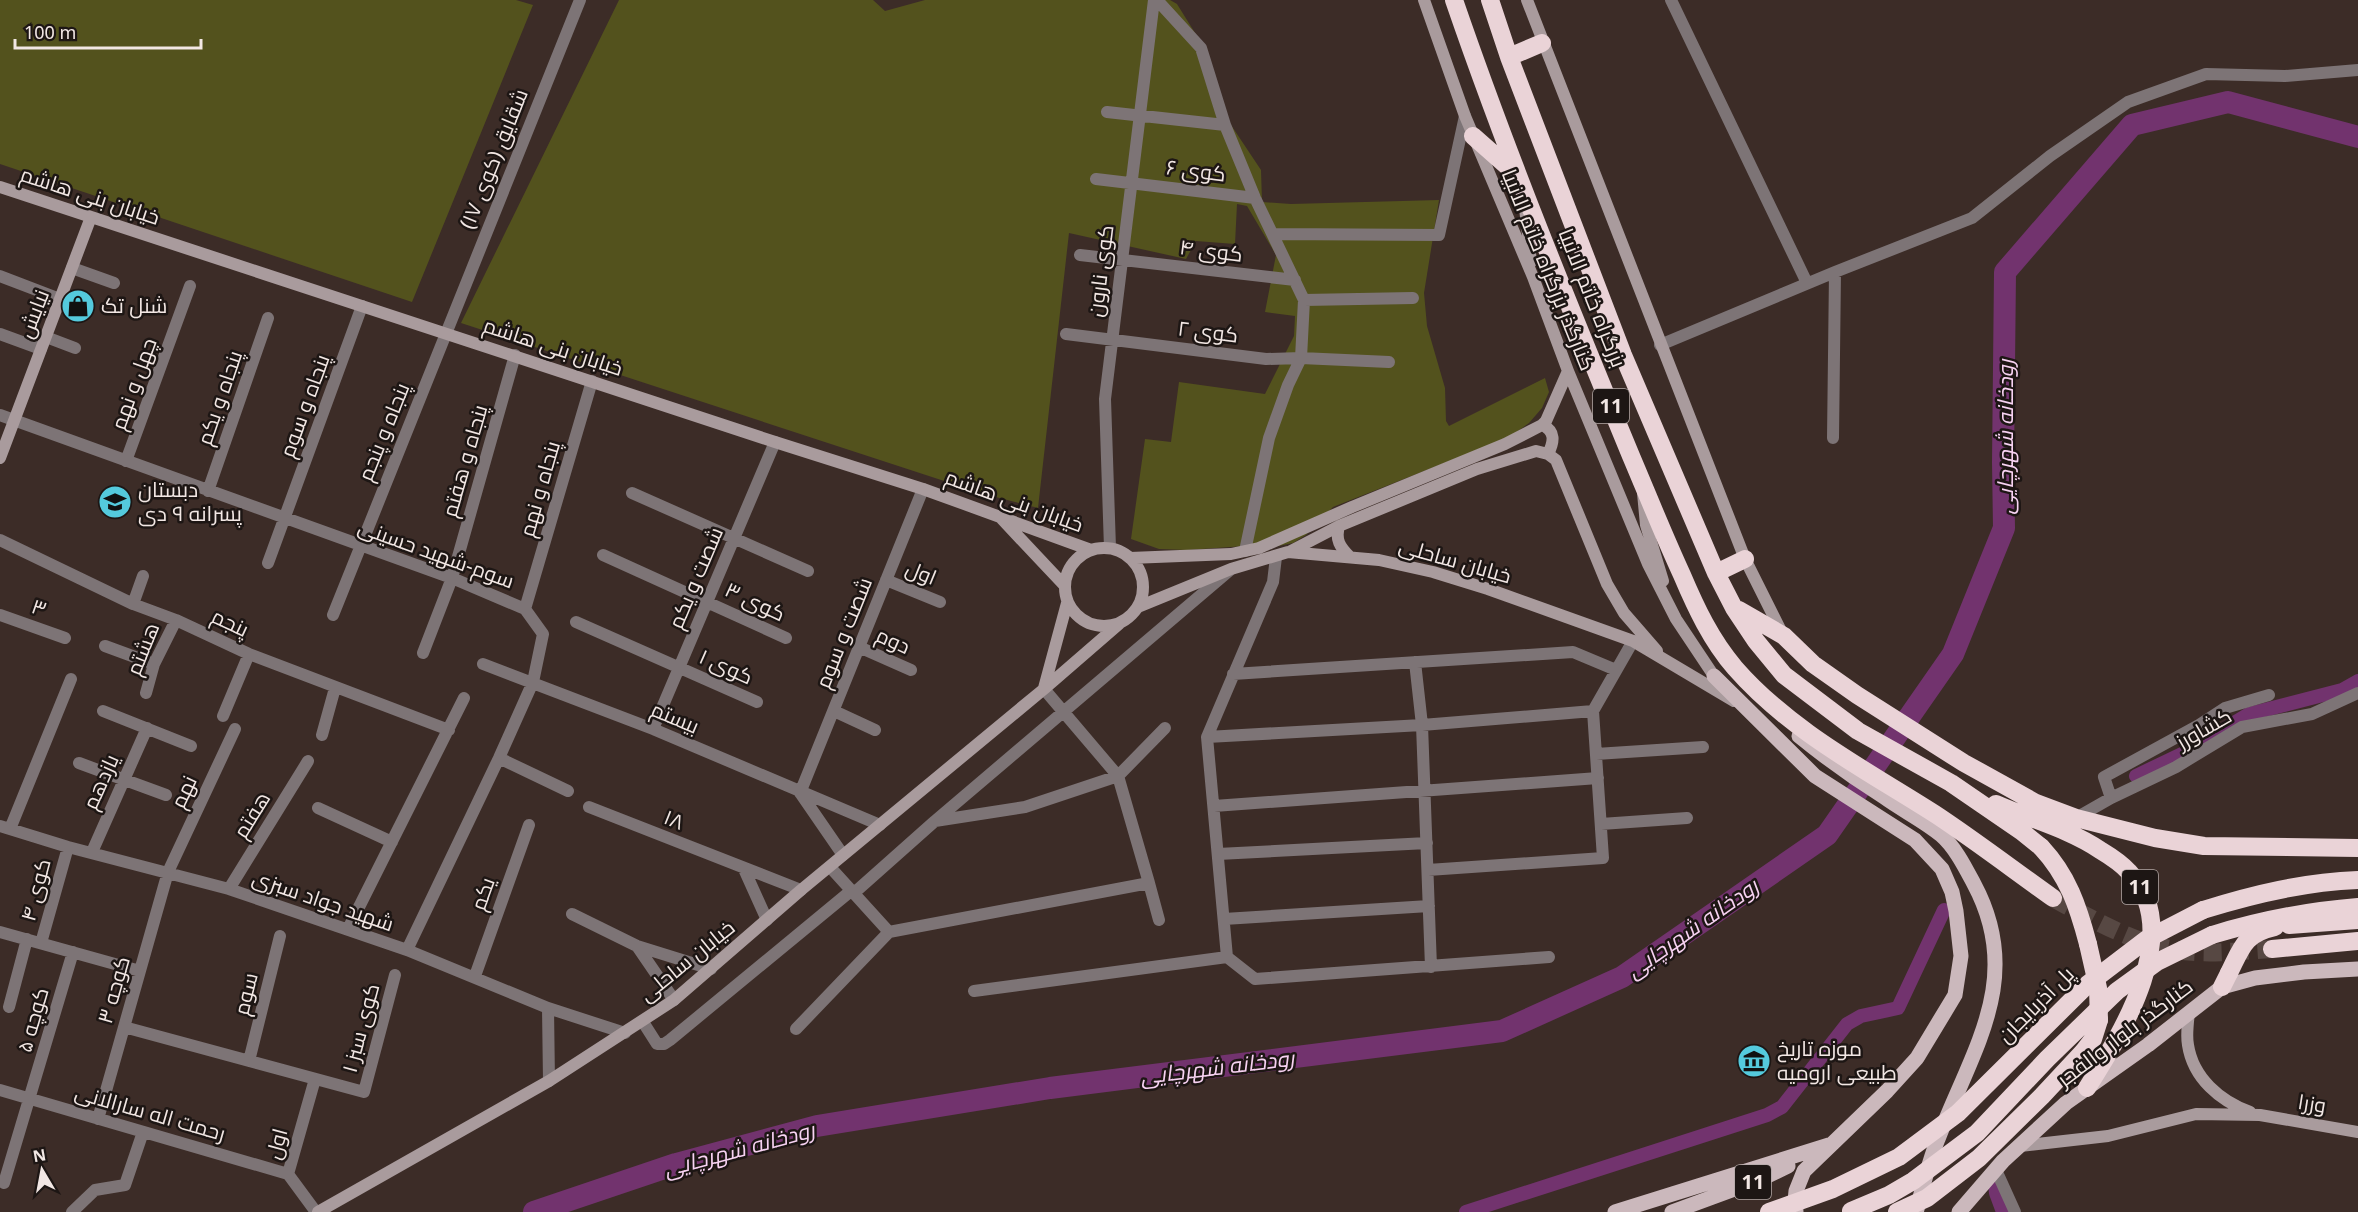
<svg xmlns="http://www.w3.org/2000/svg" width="2358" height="1212" font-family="'Noto Sans',Cairo,sans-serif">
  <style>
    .green { fill: #53521d }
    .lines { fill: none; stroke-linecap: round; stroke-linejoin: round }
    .canal { stroke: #72336e; stroke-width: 14 }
    .river { stroke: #72336e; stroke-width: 22 }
    .highway-tunnel { stroke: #574843; stroke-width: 18; stroke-dasharray: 18 9; stroke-linecap: butt }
    .street { stroke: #7d7476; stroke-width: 12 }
    .secondary { stroke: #a99b9d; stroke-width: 12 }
    .primary { stroke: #cbb8bc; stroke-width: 15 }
    .highway { stroke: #ead3d7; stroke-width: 18 }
    .highway-bridge { stroke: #ead3d7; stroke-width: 18 }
    .labels { text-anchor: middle; stroke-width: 5; stroke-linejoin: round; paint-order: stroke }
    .shield { fill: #1d1614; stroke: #b2a8a6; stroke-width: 1.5 }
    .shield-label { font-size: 20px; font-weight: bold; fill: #f2e7e4 }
    .street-label { font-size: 21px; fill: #f2e7e4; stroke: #1d1614 }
    .poi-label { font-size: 21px; fill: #f2e7e4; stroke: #1d1614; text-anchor: start }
    .water-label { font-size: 22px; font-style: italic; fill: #f7d2f2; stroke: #1d1614 }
  </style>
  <rect width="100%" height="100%" fill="#3c2c27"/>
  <!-- green -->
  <path class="green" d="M0,0H516L533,5L412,302L0,164Z
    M619,0H873L885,11L925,0H1170L1177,4L1205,49L1227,119L1261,170L1262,202L1291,204L1439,200L1424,293L1427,326L1445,388L1446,421L1449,426L1545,378L1549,392L1542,408L1529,423L1515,433L1490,445L1333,507L1306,535L1293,543L1269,548L1245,546L1187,550L1159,549L1131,539L1145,439L1171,442L1179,382L1265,394L1294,336L1295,316L1265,312L1276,255L1247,206L1237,204L1235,244L1196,241L1186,259L1069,233L1038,508L984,494L461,323Z"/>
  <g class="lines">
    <!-- canal -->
    <path class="canal" d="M2136,776L2186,752L2249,714L2342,690L2358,681
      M1994,1174L1996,1193L2003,1212
      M1466,1212L1767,1115L1782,1107L1847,1024L1861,1016L1898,1008L1944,910"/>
    <!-- river -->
    <path class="river" d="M534,1212L676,1164L817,1126L1050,1088L1502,1031L1622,977L1827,835L1953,654L2004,528L2003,462L2005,272L2132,125L2228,102L2358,137"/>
    <!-- highway-tunnel -->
    <path class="highway-tunnel" d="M2053,898C2090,918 2133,943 2175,950C2208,955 2239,951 2272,949"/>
    <!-- street -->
    <path class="street" d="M1157,0L1201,48L1225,125L1255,198L1304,300L1301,358L1288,385L1269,438L1245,551
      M1671,0L1807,283
      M1107,112L1225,125
      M1096,179L1255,198
      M1274,234L1439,235L1465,116
      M1080,255L1295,280
      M72,268L114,283
      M0,276L60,299
      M1304,300L1413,298
      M0,334L41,349
      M1066,334L1266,359L1301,358L1389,362
      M46,337L75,348
      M1660,345L1835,272L1972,218L2050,156L2128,102L2206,74L2285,76L2358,70
      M0,415L452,578L525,609L543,634L533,682L499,758L407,950
      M1833,438L1835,272
      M126,461L190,286
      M208,491L268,318
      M632,493L808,571
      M0,540L133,604L176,620L249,654L449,730
      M1110,548L1105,399L1154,0
      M603,555L786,638
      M268,563L362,306
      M886,580L940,602
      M133,604L143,576
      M525,609L592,381
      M0,615L65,638
      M333,615L580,0
      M576,622L757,702
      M105,646L154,664
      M859,647L911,670
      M423,653L452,578L515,355
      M1415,662L1422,725L1431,967
      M483,664L653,729L880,825
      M1233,674L1573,652L1616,670
      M146,693L154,664L176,620
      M103,711L191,746
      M834,711L875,730
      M223,716L249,654
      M653,729L775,442
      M322,735L335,688
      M1207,737L1422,725L1593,711
      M1596,754L1703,747
      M499,758L568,791
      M79,763L166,795
      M800,793L923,489
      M801,794L843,855
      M2111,798L2104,777L2199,725L2225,708L2269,695
      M1214,806L1598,778
      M589,807L801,890
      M318,808L392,842
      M2076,818L2111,798L2176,767L2242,727L2312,714L2358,693
      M935,821L1229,571
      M1601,824L1687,818
      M0,826L68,847L229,889L407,950L548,1008L625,1033
      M10,829L71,679
      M92,852L147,728
      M1218,854L1427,843
      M830,867L889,932
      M744,869L767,920
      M1428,870L1603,858L1593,711L1633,641
      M1149,883L1159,920
      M229,889L308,761
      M854,893L935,821L1025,807L1118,776L1165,728
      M572,914L637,946L711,969
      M1224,919L1429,906
      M348,929L464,698
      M0,932L140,971
      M41,943L68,847
      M637,946L674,1000
      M1227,957L1255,979L1549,957
      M475,976L529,825
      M974,991L1227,957L1207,737L1273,582L1276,557
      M9,1007L27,939
      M548,1008L549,1081
      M643,1022L657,1044H664L670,1040L852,890
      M124,1027L364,1092L395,975
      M796,1029L889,932L1149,883L1118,776L1044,689
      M249,1061L280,936
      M315,1079L288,1174L316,1212
      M0,1090L288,1174
      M98,1119L168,872L235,729
      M1996,1170L2015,1212
      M4,1183L73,952
      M72,1212L95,1190L125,1185L143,1132"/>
    <!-- secondary -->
    <path class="secondary" d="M1424,0L1465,116L1533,277L1568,371L1648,564L1676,619L1714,676
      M1527,0L1745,559L1783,635
      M0,187L775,442L923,489L1091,550
      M1525,208L1531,262
      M1542,425C1556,431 1554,442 1548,454
      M0,458L91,217
      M1643,493L1646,525L1663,581
      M1000,517L1064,585
      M1339,526C1335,540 1340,547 1350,557
      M1065 587a39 39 0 1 1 78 0a39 39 0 1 1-78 0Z
      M1289,552L1339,526L1477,469L1536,451L1548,454L1556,460L1607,584L1624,613L1657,651
      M1130,558L1231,554L1259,548L1352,507L1505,444L1542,425L1546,421L1568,371
      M1138,607L1231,569L1288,552L1379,560L1433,572L1488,589L1633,641L1734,701
      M1044,688L1067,603
      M2189,1012C2188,1022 2186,1035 2188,1045C2193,1078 2220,1101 2250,1112
      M2020,1146L2108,1136L2196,1114L2260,1115L2358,1132
      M318,1212L549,1081L674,1000L801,890L1044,689L1119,624"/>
    <!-- primary -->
    <path class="primary" d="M1714,676L1815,776L1915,840L1942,869L1952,892L1956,911L1961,956L1955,995L1917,1058L1887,1091L1804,1171L1796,1191L1795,1201L1796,1212
      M1799,736C1826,758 1854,778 1884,797C1902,810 1924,821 1941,835C1955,847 1965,867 1974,884C2025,979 1972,1050 1938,1139C1929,1161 1923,1186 1917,1209
      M1615,1212L1829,1145
      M1672,1212L1759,1180L1788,1166
      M1959,1212L2003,1161L2066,1103L2148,1045L2222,987L2255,978L2304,972L2358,969"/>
    <!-- highway -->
    <path class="highway" d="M1454,0C1507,154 1569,306 1631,456C1648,496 1664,536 1682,575C1696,608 1711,640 1735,668C1791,732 1868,771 1938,816C1977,842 2015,871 2053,898
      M1490,0L1509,57L1623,355L1716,573L1734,608L1756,641L1784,675L1858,731L1951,783L2021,831L2041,847
      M1509,57L1542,43
      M1473,136L1516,174
      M1716,573L1745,559
      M1739,610L1784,636L1813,664L1857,695L1964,763L2036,803L2076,818L2155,838L2204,846L2358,848
      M1996,804C2030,819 2069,829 2100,850C2110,856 2121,863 2129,872C2186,932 2121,1034 2087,1088
      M2203,910C2254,894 2304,882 2358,880
      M2289,925L2358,920
      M2212,935C2261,920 2307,911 2358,907
      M2088,944L2098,988L2099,1020
      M2272,949L2358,941
      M2222,987L2229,973"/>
    <!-- highway-bridge -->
    <path class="highway-bridge" d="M2041,847C2068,876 2078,906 2088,944
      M2229,973C2242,947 2244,934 2275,927
      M1851,1211L1889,1195L1913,1181L1977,1133L2047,1059L2117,991L2157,962L2212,935
      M1769,1212L1833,1189L1899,1157L1958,1113L2088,984L2147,939L2203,910
      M1897,1212L1927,1198L1979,1158L2042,1096L2083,1052L2093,1039L2099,1020"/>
  </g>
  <!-- icons -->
  <defs>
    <symbol id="shop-disc" viewBox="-11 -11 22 22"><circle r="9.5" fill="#54cadd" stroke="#1d1614"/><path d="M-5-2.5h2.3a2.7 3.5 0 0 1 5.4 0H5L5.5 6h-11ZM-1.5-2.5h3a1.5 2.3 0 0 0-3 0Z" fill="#111"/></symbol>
    <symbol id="school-disc" viewBox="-11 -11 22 22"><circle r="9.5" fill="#54cadd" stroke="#1d1614"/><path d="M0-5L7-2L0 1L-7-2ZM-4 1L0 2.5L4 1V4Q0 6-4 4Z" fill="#111"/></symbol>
    <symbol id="museum-disc" viewBox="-11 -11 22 22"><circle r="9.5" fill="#54cadd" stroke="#1d1614"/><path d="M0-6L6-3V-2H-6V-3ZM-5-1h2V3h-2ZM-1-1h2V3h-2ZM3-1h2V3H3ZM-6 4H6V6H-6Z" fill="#111"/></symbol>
  </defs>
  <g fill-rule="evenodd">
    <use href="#shop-disc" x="59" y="287" width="38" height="38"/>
    <use href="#school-disc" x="96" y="483" width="38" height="38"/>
    <use href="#museum-disc" x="1735" y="1042" width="38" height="38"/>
  </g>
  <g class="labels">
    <!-- shield labels -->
    <g class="shield">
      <rect x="1593" y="389" width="36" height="34" rx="4.5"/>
      <rect x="2122" y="870" width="36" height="34" rx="4.5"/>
      <rect x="1735" y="1165" width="36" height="34" rx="4.5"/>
    </g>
    <g class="shield-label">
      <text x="1611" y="413">11</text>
      <text x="2140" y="894">11</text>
      <text x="1753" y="1189">11</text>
    </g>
    <!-- street labels -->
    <g class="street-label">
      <text transform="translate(494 159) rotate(-68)" y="7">شقایق (کوی ۱۷)</text>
      <text transform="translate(1196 171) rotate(7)" y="7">کوی ۶</text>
      <text transform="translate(90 196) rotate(18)" y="7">خیابان بنی هاشم</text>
      <text transform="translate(1211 251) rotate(7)" y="7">کوی ۴</text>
      <text transform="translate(1548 270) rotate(68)" y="7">کنارگذر بزرگراه خاتم الانبیا</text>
      <text transform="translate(1101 271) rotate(-83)" y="7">کوی نارون</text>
      <text transform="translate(1592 298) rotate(68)" y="7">بزرگراه خاتم الانبیا</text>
      <text transform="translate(34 314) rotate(-69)" y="7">نیایش</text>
      <text transform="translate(1208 332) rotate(7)" y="7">کوی ۲</text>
      <text transform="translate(553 347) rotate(18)" y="7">خیابان بنی هاشم</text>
      <text transform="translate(134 384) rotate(-70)" y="7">چهل و نهم</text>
      <text transform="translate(220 398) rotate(-71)" y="7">پنجاه و یکم</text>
      <text transform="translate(305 406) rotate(-70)" y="7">پنجاه و سوم</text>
      <text transform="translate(384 432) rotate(-68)" y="7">پنجاه و پنجم</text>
      <text transform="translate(465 461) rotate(-74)" y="7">پنجاه و هفتم</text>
      <text transform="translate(540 489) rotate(-74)" y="7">پنجاه و نهم</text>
      <text transform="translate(1014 501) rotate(20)" y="7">خیابان بنی هاشم</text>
      <text transform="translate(436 554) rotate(20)" y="7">سوم-شهید حسینی</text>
      <text transform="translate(1455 561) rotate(16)" y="7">خیابان ساحلی</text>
      <text transform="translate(921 573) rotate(22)" y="7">اول</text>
      <text transform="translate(696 578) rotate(-67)" y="7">شصت و یکم</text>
      <text transform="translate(755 602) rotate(25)" y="7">کوی ۳</text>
      <text transform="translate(39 608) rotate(19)" y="7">۳</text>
      <text transform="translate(230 623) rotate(25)" y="7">پنجم</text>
      <text transform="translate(844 633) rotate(-68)" y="7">شصت و سوم</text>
      <text transform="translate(893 641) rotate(24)" y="7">دوم</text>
      <text transform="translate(143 649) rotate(-68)" y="7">هشتم</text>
      <text transform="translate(726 667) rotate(24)" y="7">کوی ۱</text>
      <text transform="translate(675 718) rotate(23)" y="7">بیستم</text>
      <text transform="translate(2204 729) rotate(-30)" y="7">کشاورز</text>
      <text transform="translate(101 782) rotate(-66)" y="7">یازدهم</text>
      <text transform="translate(184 792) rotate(-65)" y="7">نهم</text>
      <text transform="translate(252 815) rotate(-58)" y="7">هفتم</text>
      <text transform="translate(674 820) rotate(22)" y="7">۱۸</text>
      <text transform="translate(36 890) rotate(-75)" y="7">کوی ۴</text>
      <text transform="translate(483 894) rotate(-70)" y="7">یکم</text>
      <text transform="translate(323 901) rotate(19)" y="7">شهید جواد سبزی</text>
      <text transform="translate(687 961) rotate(-39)" y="7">خیابان ساحلی</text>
      <text transform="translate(114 990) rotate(-74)" y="7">کوچه ۳</text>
      <text transform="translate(246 994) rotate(-76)" y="7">سوم</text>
      <text transform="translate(2036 1005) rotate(-45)" y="7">پل آذربایجان</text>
      <text transform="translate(33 1020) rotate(-74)" y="7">کوچه ۵</text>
      <text transform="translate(361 1028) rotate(-75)" y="7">کوی سبز ۱</text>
      <text transform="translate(2125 1033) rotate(-37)" y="7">کنارگذر بلوار والفجر</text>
      <text transform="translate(2312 1104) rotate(9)" y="7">وزرا</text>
      <text transform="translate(150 1113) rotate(16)" y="7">رحمت اله سارالانی</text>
      <text transform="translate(277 1144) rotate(-75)" y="7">اول</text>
    </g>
    <!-- poi labels -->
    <g class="poi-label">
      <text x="101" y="313">شنل تک</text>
      <text x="138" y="497">دبستان<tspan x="138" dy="24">پسرانه ۹ دی</tspan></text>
      <text x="1777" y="1056">موزه تاریخ<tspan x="1777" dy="24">طبیعی ارومیه</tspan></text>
    </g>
    <!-- water labels -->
    <g class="water-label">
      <text transform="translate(2005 437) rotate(-90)" y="8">رودخانه شهرچایی</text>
      <text transform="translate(1692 928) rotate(-35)" y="8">رودخانه شهرچایی</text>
      <text transform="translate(1217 1067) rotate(-7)" y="8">رودخانه شهرچایی</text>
      <text transform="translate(739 1149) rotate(-15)" y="8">رودخانه شهرچایی</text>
    </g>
  </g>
  <!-- north arrow -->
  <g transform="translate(42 1170) rotate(350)" stroke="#1d1614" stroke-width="4.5" paint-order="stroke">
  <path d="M0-4.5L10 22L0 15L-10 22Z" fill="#f2e7e4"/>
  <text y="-9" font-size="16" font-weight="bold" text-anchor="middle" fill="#f2e7e4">N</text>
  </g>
  <!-- scale -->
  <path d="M15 39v9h186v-9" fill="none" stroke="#f2e7e4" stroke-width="3"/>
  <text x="24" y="39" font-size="18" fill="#f2e7e4" stroke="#1d1614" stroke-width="4.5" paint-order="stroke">100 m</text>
</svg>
